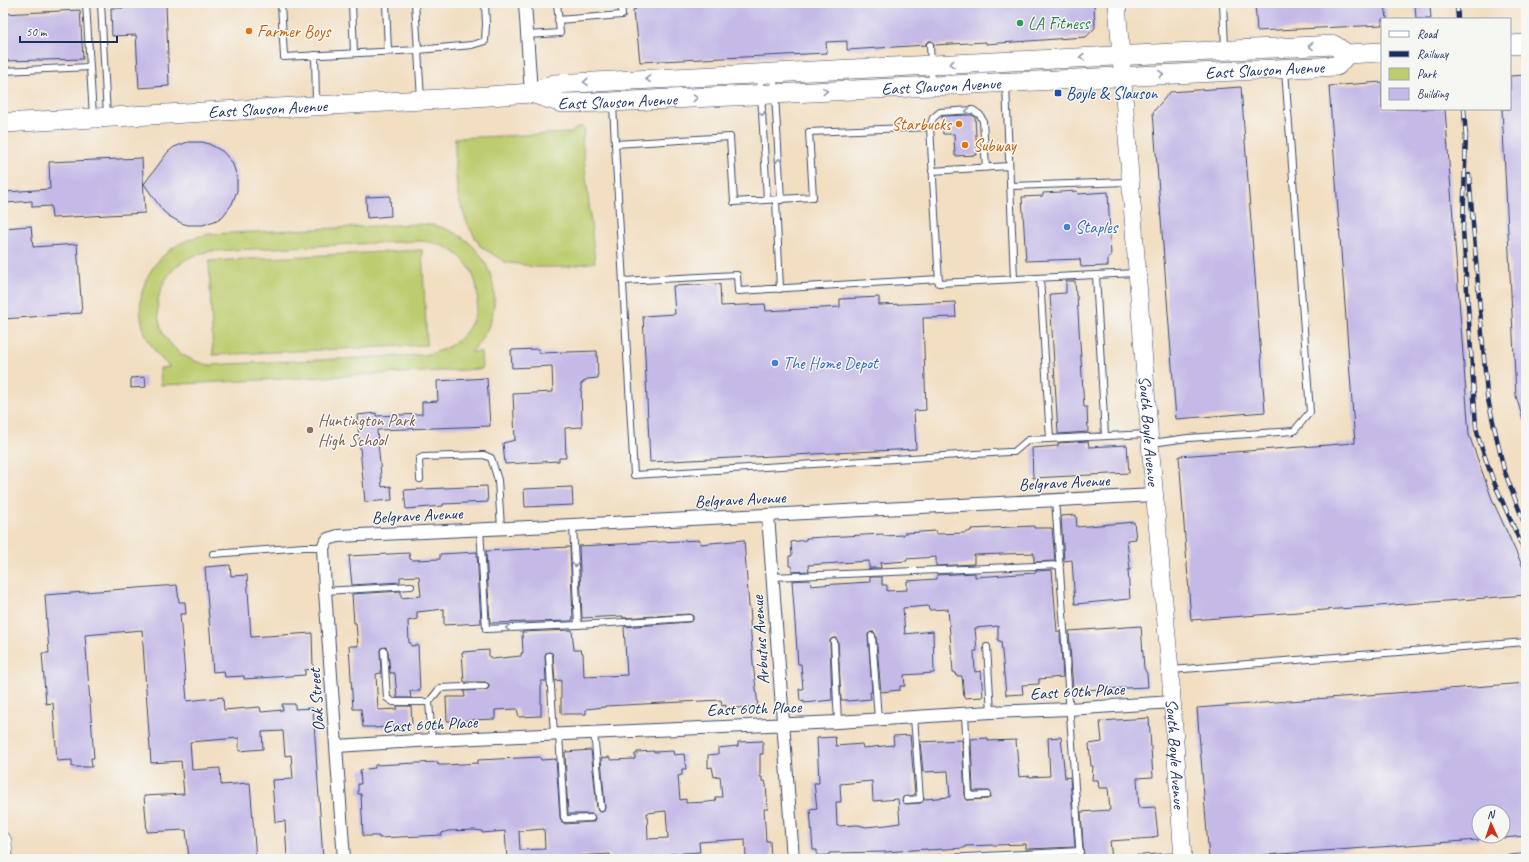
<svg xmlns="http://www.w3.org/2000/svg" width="1529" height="862" font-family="Caveat,sans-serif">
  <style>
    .green { fill: #bdcc6e; stroke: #6c7e66; fill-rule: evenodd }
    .building { fill: #c4b9e7; fill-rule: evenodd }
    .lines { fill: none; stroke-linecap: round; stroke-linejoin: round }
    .service-casing { stroke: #3b496d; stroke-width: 8 }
    .minor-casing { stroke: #3b496d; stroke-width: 14 }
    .secondary-casing { stroke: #3b496d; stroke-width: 18 }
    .primary-casing { stroke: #3b496d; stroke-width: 20 }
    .service { stroke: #fff; stroke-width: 6 }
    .minor { stroke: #fff; stroke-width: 12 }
    .secondary { stroke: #fff; stroke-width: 17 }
    .primary { stroke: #fff; stroke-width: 19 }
    .rail-casing { stroke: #1b2f5e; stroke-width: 4.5 }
    .rail { stroke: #f6f6f2; stroke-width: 3; stroke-dasharray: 9; stroke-linecap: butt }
    .oneway { stroke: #8d97ae }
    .leisure-dot { fill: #2e9e5b; stroke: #f6f6f2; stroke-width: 1.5 }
    .food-dot { fill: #e8710a; stroke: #f6f6f2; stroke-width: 1.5 }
    .transit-dot { fill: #1a4fb4; stroke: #f6f6f2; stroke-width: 1.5 }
    .shop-dot { fill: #3f7fe0; stroke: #f6f6f2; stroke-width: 1.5 }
    .education-dot { fill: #8d6e63; stroke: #f6f6f2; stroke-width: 1.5 }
    .labels { text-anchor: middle; stroke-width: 3; stroke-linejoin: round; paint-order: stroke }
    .leisure-label { font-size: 17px; fill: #27864d; stroke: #f6f6f2; text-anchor: start }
    .food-label { font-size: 17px; fill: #c56008; stroke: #f6f6f2; text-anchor: start }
    .street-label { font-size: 17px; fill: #1b2f5e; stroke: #f6f6f2 }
    .transit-label { font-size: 17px; fill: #164399; stroke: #f6f6f2; text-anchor: start }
    .shop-label { font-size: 17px; fill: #366cbe; stroke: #f6f6f2; text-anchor: start }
    .education-label { font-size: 17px; fill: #785e54; stroke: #f6f6f2; text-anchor: start }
  </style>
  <rect width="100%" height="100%" fill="#f6f6f2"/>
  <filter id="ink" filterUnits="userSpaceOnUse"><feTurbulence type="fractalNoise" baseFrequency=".025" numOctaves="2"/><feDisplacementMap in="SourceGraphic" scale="8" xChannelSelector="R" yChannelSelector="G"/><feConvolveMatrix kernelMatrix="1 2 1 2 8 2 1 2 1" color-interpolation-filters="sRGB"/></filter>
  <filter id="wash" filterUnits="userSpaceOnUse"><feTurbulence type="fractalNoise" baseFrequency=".012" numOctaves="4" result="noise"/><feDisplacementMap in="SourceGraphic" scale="16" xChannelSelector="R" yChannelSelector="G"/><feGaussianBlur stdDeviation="0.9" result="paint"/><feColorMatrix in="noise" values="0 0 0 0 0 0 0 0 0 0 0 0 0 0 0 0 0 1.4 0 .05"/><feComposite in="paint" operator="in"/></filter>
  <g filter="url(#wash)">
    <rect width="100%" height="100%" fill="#f2dec1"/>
    <!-- green -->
    <path class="green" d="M580,126L585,129L582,141L583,147L595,262L565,267H536L505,262L480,246L467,223L458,197L455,167V138L570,133Z
      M417,224C426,224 435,225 444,228C486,243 506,289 487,330C483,338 477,345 471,352H481L482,369L161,385L160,368L170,367C115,321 141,243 211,234ZM418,241C494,243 499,344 423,355L209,365C139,352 141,261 212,251Z
      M422,250L427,345L213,355L209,261Z"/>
    <g id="blocks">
      <!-- building -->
      <path class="building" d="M134,3H166L169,86L139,88L136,35L112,36V35L111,8H123V5L134,4Z
        M636,3H1094L1095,28L1086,37L1070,38L986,44V42L934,45L932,41H929L926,43V45L847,50V41L826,42L827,53L640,62L636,22H634L633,10L636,9Z
        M1255,3H1385L1387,19H1382V25L1257,31Z
        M1430,5L1431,19H1416L1415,6Z
        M80,10L83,59L3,61V14Z
        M1526,75V419L1523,420L1516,396L1502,109H1510V76Z
        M1382,82V109H1445L1469,435L1492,499L1526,574V595L1191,620L1179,456L1355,443L1329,86Z
        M1241,87L1265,412L1176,419L1153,112L1170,92Z
        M972,115L975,117L977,155L955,156L954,134H943L942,116Z
        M188,142H202L209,144L222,151L232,162L237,176V191L232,204L223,216L217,220L203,225H188L181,223L169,216L163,211L144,184L168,152L174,147Z
        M142,158L145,213L52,218L51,206L32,207V201L6,203V192L50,189L49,162Z
        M1077,191L1078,194L1108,192L1111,257H1108V266L1081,267L1080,259L1026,261L1022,197L1043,196V193Z
        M390,196L391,216L367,218L366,197Z
        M31,226L33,247L77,244L82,313L4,319L3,228Z
        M1066,281H1075L1076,296H1077L1084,407H1087L1088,432L1058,434L1050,294L1066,293Z
        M720,284L721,306L765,304L766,311L840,307V299L879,297V305L955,302L956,317L923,318L926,410L914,411L916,449L650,462L643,316L675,314L673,286Z
        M539,349V353L597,351L598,378L587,379L581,384L582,427L565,428L566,458H559V461L505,464L503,443L515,440L513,394L553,392L552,366L512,368L511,350Z
        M145,377L146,387L131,388V378Z
        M487,378L490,426L377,430L382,487L391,486L392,500L365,502L357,415L376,413V416L422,414V402L438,401L437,381Z
        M1088,441L1089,447L1127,445L1129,473L1033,478L1032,448L1058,446V443Z
        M487,486L488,502L443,504V506L406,509L404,490Z
        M572,487L573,505L525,507L524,489Z
        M1076,515L1077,527L1134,522L1136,539L1127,540L1130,570H1128L1130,599L1075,604L1072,560L1064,561L1061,516Z
        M1034,526V528H1052L1055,561L1034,562V553L974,555V564L936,566V557L906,559L907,561L880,563L881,568H869V561L808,565L809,571L792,572V566H789V556H792L791,542L806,540V538L883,534V536L904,535V533L936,531V534L964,533L971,531V529Z
        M700,540V544L744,540L749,607H750L751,621H750L753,663L758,706L726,709V705L722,706L721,700L605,706V707L586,709V714H561V680L555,681L553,656L552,653L549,652L546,653L545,656L546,681H541V716L519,717L517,709L495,710V719L447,721L446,697H465L464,691L485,690L489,688V684L485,682H464L462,652L489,650V657H492V659L521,656V653H523L522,632L572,630L574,650H581L582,653H583L584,677L627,675L624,627L689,622L693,620V616L689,614L623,618V616L582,618L579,546Z
        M570,547L573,619H572V621L490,623L486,551Z
        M477,552L481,623L444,625V609L417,612V619L408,621L409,643H411V646L418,645L420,691H410L411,698H397L395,673H390L388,651L386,647L381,648L380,651L381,673L376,674L378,710L397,709V706H411L412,725L375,728V727H363L361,709H353L349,646H358L356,623H354L352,594L401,591V598L421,596L419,576L400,577V582L352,585L349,556L409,553L410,559L413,560L440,559V554Z
        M230,565L231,576L247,575L251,637L312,633L313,669L305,670V675L244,679V676L225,677L224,671L213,672L205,567Z
        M1052,570L1057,632H1060L1063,677L1039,679V684L1022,685L1023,694L1006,695L1001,641H998V626L975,628L977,651H974L975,672L981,671L983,697L964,698L962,676H956L955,672H953L948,609L929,610L928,606L903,608L905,634L933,631L934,673L904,675L905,686H900V690L881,692L876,636L874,632H871L868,634V636L872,692H870L871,699L847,701V700H841L838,642L836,638H833L830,640V642L832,700L804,703V700L800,701L799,689H803L801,664H798L792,581L810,580L811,586L821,585L870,582V577H882V585H887V591L907,590V581L937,579V575L975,573V577L1035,573V571Z
        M177,585L179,602H185L186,614H180L187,701L223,697L224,710L260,707L261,712L283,710L282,704H295V709L313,708L323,859H287L285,821L275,822L272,780L293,779L291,755L285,756L283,731L262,732L263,749L239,751V738L190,742L192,770L220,768L221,785L250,783L256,859H189L186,830L147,832L144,796L184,794L181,761L151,763L142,630L85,635L94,758H91L92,767H72V760L57,761L53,703L46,704L42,653H49L45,595Z
        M1141,626L1144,668L1147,674L1148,687L1081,690V689H1073L1069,631Z
        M1526,683V836L1503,838V812H1479V840L1209,859L1197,708Z
        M1149,718L1153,777L1137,778L1139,808L1155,807L1158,836L1153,837V838L1110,841L1112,859H1084L1081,812L1110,810L1108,788H1099L1098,780H1092L1093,766H1091L1089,744L1102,742L1100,721Z
        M910,735L915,795L903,797L902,801L906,804L921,803L924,799L950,797L948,771L923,772L920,742L962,740L965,796L967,800H969L988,799L991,795L989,791H973L971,739L988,738V741L1016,740L1019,777L1030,776V777L1050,776L1048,738L1061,737L1065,778L1070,777L1075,847L1026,849V844L965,846V848L927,850V849L885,852L829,853V855L817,856V850H813L810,809L817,808L814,783H819L817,738L835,737L836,746L862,744L863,748L894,745L893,736ZM872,781L873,801L898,799L900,823L887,825L866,827L858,825L837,826L836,802H841L840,784Z
        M763,741V754H760V777H762V781H765L766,785L768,809H764L766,841H770L771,859H746L745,839L699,842L700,852L670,854L671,859H654L653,856L633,858V859H610V854L579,856V859H507L505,831L482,833V831L474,830L448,831L442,833V835L379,838V836H363L361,794H358V784H361L360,770L375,768V765L438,762V765H446L478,763V760L540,757L541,760L556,759L560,817L561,821L565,824L591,822H594L595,818L593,814H568L565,752L591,750L597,808L598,811L601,812L604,811L605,808L601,758L610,757V760L635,759V754H637V752L654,751V752L673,751L674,755L684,754L686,769H682V775L678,776L680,800L686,799V803L708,802L716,801L715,797H722L720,776L714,777L712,767L708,768V755L718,754V748L738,746V742ZM666,811L668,838L648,839L647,813ZM544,829L545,849L520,850L519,831Z
        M1075,856V859H1027V858Z"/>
    </g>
  </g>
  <g filter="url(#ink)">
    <use href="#blocks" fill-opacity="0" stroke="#3b496d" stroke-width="1"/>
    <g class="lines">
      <defs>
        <path id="service" d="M86,3L93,116
          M101,3L107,116
          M281,3L284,57L418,50L472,45L485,41L486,24L485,3
          M352,3L354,53
          M386,3L388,51
          M415,3L421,99
          M1223,3L1225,48
          M558,20L622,15L621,3
          M527,35L560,33L557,3
          M930,45L932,84
          M315,55L316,103
          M3,71L90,67
          M760,76L767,199
          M774,76L781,200
          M1006,85L1014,279
          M613,104L615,144L730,137L734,202L813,197L809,132L930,127L939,283L1135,273
          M930,127L933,118L940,112L973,110L980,115L983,121L986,168
          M615,144L634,475L1008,452H1014L1028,440L1148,434
          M932,171L1009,166
          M1010,186L1128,182
          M776,200L780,289
          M1096,275L1105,436
          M1040,278L1050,439
          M623,281L737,275L738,291L939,279
          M1152,443L1188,438L1294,431L1310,412L1285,70
          M420,479L419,459L423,457L484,455L491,458L498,480L501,528
          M1055,499L1080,859
          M480,529L486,629L578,625L573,525
          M213,554L304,547H323
          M772,577L1060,565
          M325,591L411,586
          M578,625L689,618
          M872,636L878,719
          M834,642L838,722
          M987,647L991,712
          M384,651L387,698L393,702H429L432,740
          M549,656L554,734
          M1171,670L1526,642
          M429,702L440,688L485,686
          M965,713L969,796L987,795
          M594,732L601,808
          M559,734L564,817L565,819L591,818
          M906,800L920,799L914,717
          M928,859L1080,851
          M1136,859L1181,856
          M1505,859L1526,857"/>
        <path id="minor" d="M525,3L531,93
          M768,515L793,859
          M337,746L432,740L838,722L991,712L1069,709L1172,702
          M344,859L325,591L323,547L328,539L338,536L573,525L1154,495"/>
        <g id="secondary">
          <path id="s1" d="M1117,3L1150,443L1170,670L1183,859"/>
          <path d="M3,841L4,859"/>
        </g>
        <g id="primary">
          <path d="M1510,45L1526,44"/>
          <path id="s2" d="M531,93L562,103L610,102L1337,66L1347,54"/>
          <path id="s3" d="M3,123L460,98L531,93L554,84L1334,45L1347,54L1382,52"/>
        </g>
      </defs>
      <!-- service casing -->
      <use href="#service" class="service-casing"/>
      <!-- minor casing -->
      <use href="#minor" class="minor-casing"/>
      <!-- secondary casing -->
      <use href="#secondary" class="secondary-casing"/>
      <!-- primary casing -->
      <use href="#primary" class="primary-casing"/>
      <!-- service -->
      <use href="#service" class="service"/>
      <!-- minor -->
      <use href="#minor" class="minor"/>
      <!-- secondary -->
      <use href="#secondary" class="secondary"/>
      <!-- primary -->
      <use href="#primary" class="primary"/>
      <defs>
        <path id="rail" d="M1457,3L1458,19
          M1464,109L1466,139
          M1466,133L1463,229L1476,427L1479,440L1493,480L1526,555
          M1469,175L1487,395L1504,470L1526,528"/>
      </defs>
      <!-- rail casing -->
      <use href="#rail" class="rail-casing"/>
      <!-- rail -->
      <use href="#rail" class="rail"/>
    </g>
    <!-- one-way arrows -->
    <defs><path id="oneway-chevron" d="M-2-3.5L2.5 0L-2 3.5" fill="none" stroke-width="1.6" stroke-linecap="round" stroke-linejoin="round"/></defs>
    <g class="oneway">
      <use href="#oneway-chevron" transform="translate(1311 46) rotate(178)"/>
      <use href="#oneway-chevron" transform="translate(1082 57) rotate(177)"/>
      <use href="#oneway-chevron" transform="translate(952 64) rotate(177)"/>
      <use href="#oneway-chevron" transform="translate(1161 74) rotate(-3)"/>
      <use href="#oneway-chevron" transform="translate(648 79) rotate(177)"/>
      <use href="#oneway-chevron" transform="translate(586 82) rotate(177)"/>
      <use href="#oneway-chevron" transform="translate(825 91) rotate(-3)"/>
      <use href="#oneway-chevron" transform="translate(695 98) rotate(-3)"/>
      <use href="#oneway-chevron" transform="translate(968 111) rotate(-178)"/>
      <use href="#oneway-chevron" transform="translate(762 113) rotate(87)"/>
      <use href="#oneway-chevron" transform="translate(779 161) rotate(-93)"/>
      <use href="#oneway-chevron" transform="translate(575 564) rotate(87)"/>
      <use href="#oneway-chevron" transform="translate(508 628) rotate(177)"/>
    </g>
  </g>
  <!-- markers -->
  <circle class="leisure-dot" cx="1020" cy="23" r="4"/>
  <g class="food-dot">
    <circle cx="249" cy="31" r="4"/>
    <circle cx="959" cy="124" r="4"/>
    <circle cx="965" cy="145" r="4"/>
  </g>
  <rect class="transit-dot" x="1054" y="89" width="8" height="8" rx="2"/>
  <g class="shop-dot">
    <circle cx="1067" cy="227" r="4"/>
    <circle cx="775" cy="363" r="4"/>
  </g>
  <circle class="education-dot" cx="310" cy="430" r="4"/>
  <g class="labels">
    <!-- leisure labels -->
    <g class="leisure-label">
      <text x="1028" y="29">LA Fitness</text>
    </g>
    <!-- food labels -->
    <g class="food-label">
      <text x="257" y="37">Farmer Boys</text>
      <text x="951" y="130" text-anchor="end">Starbucks</text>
      <text x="973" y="151">Subway</text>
    </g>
    <!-- street labels -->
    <g class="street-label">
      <text dy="6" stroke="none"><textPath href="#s2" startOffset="736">East Slauson Avenue</textPath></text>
      <text dy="6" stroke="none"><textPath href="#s2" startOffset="412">East Slauson Avenue</textPath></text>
      <text dy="6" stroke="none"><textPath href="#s2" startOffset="88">East Slauson Avenue</textPath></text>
      <text dy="6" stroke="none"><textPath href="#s3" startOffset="265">East Slauson Avenue</textPath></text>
      <text dy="6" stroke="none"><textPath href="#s1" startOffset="429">South Boyle Avenue</textPath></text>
      <text transform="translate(1064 482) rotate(-3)" y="6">Belgrave Avenue</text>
      <text transform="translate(740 499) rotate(-3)" y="6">Belgrave Avenue</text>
      <text transform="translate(417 515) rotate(-3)" y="6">Belgrave Avenue</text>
      <text transform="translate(760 640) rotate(-94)" y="6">Arbutus Avenue</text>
      <text transform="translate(1077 691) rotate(-3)" y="6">East 60th Place</text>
      <text transform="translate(316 700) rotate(-94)" y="6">Oak Street</text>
      <text transform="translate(754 708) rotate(-2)" y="6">East 60th Place</text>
      <text transform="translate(430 724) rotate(-3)" y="6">East 60th Place</text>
      <text dy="6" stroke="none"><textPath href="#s1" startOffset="753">South Boyle Avenue</textPath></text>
    </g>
    <!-- transit labels -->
    <g class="transit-label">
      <text x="1066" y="99">Boyle &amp; Slauson</text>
    </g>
    <!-- shop labels -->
    <g class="shop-label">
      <text x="1075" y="233">Staples</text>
      <text x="783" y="369">The Home Depot</text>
    </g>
    <!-- education labels -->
    <g class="education-label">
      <text x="318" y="426">Huntington Park<tspan x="318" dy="20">High School</tspan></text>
    </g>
  </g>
  <!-- margin -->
  <rect width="1529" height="862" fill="none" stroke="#f6f6f2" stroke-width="16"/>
  <!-- legend -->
  <rect x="1381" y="18" width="130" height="92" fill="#f6f6f2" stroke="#9ea6b7"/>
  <rect x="1389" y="31" width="20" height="6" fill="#ffffff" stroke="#9ea6b7"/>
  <text x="1417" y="38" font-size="12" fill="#1b2f5e">Road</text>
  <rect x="1389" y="51" width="20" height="6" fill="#1b2f5e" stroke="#9ea6b7"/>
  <text x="1417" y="58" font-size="12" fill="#1b2f5e">Railway</text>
  <rect x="1389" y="68" width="20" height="12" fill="#bdcc6e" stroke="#9ea6b7"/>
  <text x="1417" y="78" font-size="12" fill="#1b2f5e">Park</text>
  <rect x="1389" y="88" width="20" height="12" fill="#c4b9e7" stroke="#9ea6b7"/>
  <text x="1417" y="98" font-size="12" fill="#1b2f5e">Building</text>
  <!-- north arrow -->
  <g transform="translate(1491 824) rotate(357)"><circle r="19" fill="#f6f6f2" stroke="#9ea6b7"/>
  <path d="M0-3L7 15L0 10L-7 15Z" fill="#c8321e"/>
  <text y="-6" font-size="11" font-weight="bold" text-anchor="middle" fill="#1b2f5e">N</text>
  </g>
  <!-- scale -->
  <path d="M20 36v6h97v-6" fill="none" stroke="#1b2f5e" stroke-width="2"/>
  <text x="26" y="36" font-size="12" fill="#1b2f5e" stroke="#f6f6f2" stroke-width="3" paint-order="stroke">50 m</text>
</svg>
